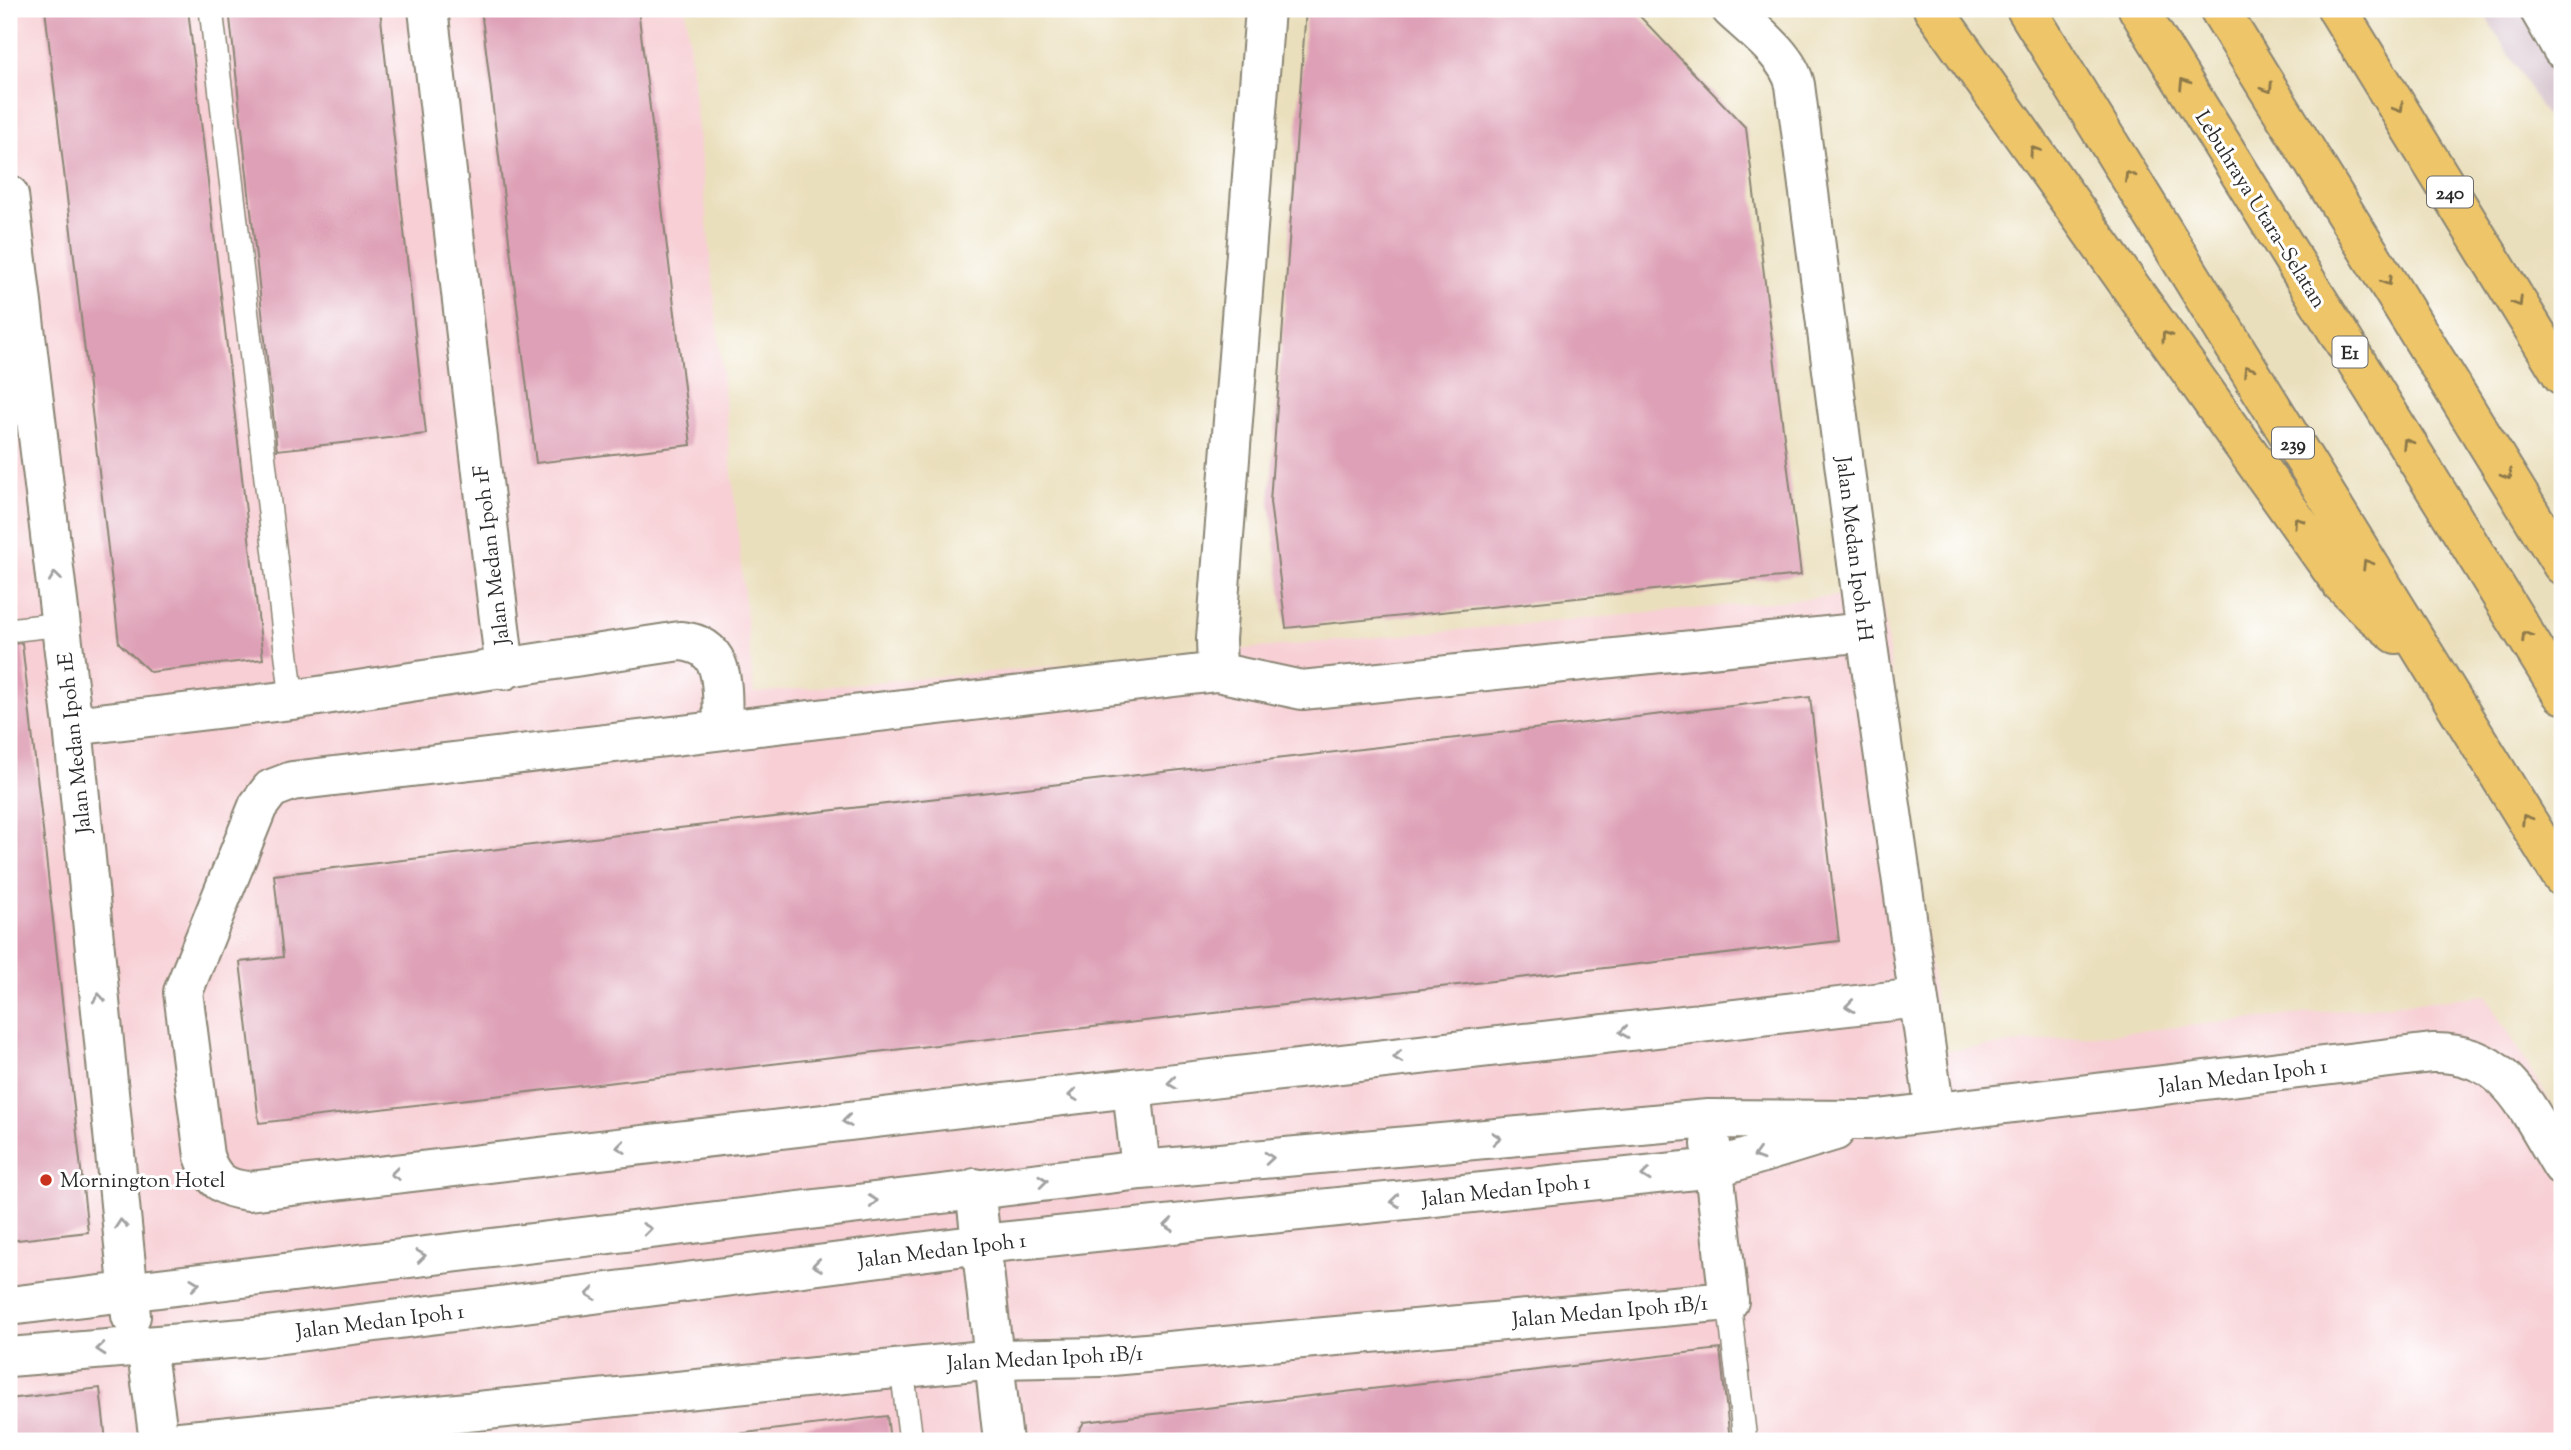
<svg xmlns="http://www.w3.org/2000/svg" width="2571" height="1450" font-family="'Sorts Mill Goudy',serif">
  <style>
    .built { fill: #f7cfd4 }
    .industrial { fill: #d2bdc8 }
    .building { fill: #dea0b6 }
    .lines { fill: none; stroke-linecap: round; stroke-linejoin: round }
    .lane-casing { stroke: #8a8574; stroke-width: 26 }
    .street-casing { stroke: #8a8574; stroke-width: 42 }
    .primary-casing { stroke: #8a8574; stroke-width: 42 }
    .highway-casing { stroke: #8a8574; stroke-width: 42 }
    .lane { stroke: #fff; stroke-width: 23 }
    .street { stroke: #fff; stroke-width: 38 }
    .primary { stroke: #eec569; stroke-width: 38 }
    .highway { stroke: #eec569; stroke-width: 38 }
    .oneway { stroke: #8c784a }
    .oneway2 { stroke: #a0a0a0 }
    .poi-dot { fill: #c8321e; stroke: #fff; stroke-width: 2.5 }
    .labels { text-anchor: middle; stroke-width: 6; stroke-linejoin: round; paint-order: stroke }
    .shield { fill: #fff; stroke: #6b6b6b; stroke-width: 2 }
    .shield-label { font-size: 19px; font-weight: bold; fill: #2b2b2b }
    .street-label { font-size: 21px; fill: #2b2b2b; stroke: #fff }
    .poi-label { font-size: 21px; fill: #2b2b2b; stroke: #fff; text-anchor: start }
  </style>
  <rect width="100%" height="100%" fill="#fff"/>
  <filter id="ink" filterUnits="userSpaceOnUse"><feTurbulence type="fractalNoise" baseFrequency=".0143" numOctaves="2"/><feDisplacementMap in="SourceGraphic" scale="14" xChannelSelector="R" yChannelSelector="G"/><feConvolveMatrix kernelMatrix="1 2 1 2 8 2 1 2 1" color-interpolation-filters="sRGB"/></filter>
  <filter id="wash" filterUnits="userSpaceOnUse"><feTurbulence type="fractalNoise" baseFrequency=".00686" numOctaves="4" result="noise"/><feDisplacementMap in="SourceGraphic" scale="28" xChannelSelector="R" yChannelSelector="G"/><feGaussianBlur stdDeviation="1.57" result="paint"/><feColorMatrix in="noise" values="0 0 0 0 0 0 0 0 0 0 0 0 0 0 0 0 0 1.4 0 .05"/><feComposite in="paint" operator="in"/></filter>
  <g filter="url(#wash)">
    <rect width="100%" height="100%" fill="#eadfbc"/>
    <!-- built -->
    <path class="built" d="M9,9H686L754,693L1881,592L1942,1051L2486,995L2562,1122V1441H9Z"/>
    <!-- industrial -->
    <path class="industrial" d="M2481,9H2562V142Z"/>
    <g id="blocks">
      <!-- building -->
      <path class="building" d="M45,9H188L263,659L150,672L119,643Z
        M229,9H380L426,434L277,450Z
        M481,9H638L691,445L536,463Z
        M1306,9H1633L1746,128L1801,575L1286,628L1270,502Z
        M22,643L88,1232L9,1241V644Z
        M1810,697L1839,941L259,1123L240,962L283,957L274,875Z
        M1720,1349L1730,1441H1073L1084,1422Z
        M100,1388L106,1441H9V1399Z
        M887,1416L890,1441H687V1440Z"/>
    </g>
  </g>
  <g filter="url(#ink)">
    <use href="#blocks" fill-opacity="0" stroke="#8a8574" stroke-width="2"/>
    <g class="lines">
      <defs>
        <path id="lane" d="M211,9L292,700
          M9,630L61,624
          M1729,1301L1745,1441
          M902,1368L911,1441"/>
        <path id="street" d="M428,9L505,670
          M1731,9C1752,29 1789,56 1795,85L1866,632L1935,1112
          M2539,9L2562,49
          M9,195L73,726L131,1316
          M1217,672L1216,639L1265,9
          M73,726L292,700L680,641C730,645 721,691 723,730
          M1132,1088L1918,998
          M1141,1170L1132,1088L249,1191C224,1189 212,1180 204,1156L183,992L258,806L271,789L292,781L1217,672L1302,690L1866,632
          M975,1188L1003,1441
          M9,1306L1141,1170L1708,1119L1870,1120L2432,1053C2508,1051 2527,1110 2562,1166
          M146,1346L159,1441
          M9,1357L267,1336L981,1244L1714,1168L1835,1131
          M180,1441L994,1359L1101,1357L1729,1301L1711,1144"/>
        <path id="primary" d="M1933,9L2341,583L2371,613L2396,634
          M2026,9L2562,877
          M2337,9L2562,375"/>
        <path id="highway" d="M2138,9L2562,694
          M2219,9L2562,565"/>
      </defs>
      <!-- lane casing -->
      <use href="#lane" class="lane-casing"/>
      <!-- street casing -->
      <use href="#street" class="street-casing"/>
      <!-- primary casing -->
      <use href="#primary" class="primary-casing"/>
      <!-- highway casing -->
      <use href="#highway" class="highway-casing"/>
      <!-- lane -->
      <use href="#lane" class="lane"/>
      <!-- street -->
      <use href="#street" class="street"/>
      <!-- primary -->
      <use href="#primary" class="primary"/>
      <!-- highway -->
      <use href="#highway" class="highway"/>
    </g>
    <!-- one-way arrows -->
    <defs><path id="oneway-chevron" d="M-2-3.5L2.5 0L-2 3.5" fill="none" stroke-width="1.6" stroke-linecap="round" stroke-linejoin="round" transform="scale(1.75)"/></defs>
    <g class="oneway">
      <use href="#oneway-chevron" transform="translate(2184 83) rotate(-122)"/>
      <use href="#oneway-chevron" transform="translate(2268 88) rotate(58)"/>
      <use href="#oneway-chevron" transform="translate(2399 108) rotate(58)"/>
      <use href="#oneway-chevron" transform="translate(2034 151) rotate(-125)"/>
      <use href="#oneway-chevron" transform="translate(2129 176) rotate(-122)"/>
      <use href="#oneway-chevron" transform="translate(2387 281) rotate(58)"/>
      <use href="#oneway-chevron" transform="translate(2518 302) rotate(58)"/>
      <use href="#oneway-chevron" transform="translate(2166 336) rotate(-125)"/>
      <use href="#oneway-chevron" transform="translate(2248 370) rotate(-122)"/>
      <use href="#oneway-chevron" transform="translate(2407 443) rotate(-122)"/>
      <use href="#oneway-chevron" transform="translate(2507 475) rotate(58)"/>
      <use href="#oneway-chevron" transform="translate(2298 522) rotate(-125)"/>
      <use href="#oneway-chevron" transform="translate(2367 564) rotate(-122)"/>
      <use href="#oneway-chevron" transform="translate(2526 636) rotate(-122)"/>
      <use href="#oneway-chevron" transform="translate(2526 819) rotate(-122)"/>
    </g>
    <g class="oneway2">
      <use href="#oneway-chevron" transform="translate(55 577) rotate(-97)"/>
      <use href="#oneway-chevron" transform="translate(99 998) rotate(-95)"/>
      <use href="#oneway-chevron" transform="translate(1850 1006) rotate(173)"/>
      <use href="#oneway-chevron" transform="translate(1624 1032) rotate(173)"/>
      <use href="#oneway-chevron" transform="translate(1398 1057) rotate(173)"/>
      <use href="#oneway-chevron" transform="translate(1172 1083) rotate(173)"/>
      <use href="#oneway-chevron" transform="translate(1073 1095) rotate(173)"/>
      <use href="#oneway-chevron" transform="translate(847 1121) rotate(173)"/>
      <use href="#oneway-chevron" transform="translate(1496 1138) rotate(-5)"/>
      <use href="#oneway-chevron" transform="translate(621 1147) rotate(173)"/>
      <use href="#oneway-chevron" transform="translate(1758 1155) rotate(163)"/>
      <use href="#oneway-chevron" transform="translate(1269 1158) rotate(-5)"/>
      <use href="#oneway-chevron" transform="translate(395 1174) rotate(173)"/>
      <use href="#oneway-chevron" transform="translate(1646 1175) rotate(174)"/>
      <use href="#oneway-chevron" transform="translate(1043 1181) rotate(-6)"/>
      <use href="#oneway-chevron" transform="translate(873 1201) rotate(-7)"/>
      <use href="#oneway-chevron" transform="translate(1395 1201) rotate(174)"/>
      <use href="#oneway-chevron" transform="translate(121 1224) rotate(-95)"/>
      <use href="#oneway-chevron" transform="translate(1169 1225) rotate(174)"/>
      <use href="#oneway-chevron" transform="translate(647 1229) rotate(-7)"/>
      <use href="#oneway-chevron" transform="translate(421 1256) rotate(-7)"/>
      <use href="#oneway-chevron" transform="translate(817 1265) rotate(173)"/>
      <use href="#oneway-chevron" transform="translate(195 1284) rotate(-7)"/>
      <use href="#oneway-chevron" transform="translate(591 1294) rotate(173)"/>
      <use href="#oneway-chevron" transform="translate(101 1349) rotate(175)"/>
    </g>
  </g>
  <!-- markers -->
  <circle class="poi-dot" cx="46" cy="1180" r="7"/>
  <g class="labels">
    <!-- shield labels -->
    <g class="shield">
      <rect x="2427" y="176.5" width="46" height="31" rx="5"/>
      <rect x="2332.5" y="336.5" width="35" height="31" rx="5"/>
      <rect x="2272" y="427.5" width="42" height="31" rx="5"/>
    </g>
    <g class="shield-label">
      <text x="2450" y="199">240</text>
      <text x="2350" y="359">E1</text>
      <text x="2293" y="450">239</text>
    </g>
    <!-- street labels -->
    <g class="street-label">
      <text transform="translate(2261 209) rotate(58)" y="7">Lebuhraya Utara–Selatan</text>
      <text transform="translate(1855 549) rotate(83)" y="7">Jalan Medan Ipoh 1H</text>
      <text transform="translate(491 555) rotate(-97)" y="7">Jalan Medan Ipoh 1F</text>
      <text transform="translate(74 743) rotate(-96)" y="7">Jalan Medan Ipoh 1E</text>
      <text transform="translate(2243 1076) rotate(-7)" y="7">Jalan Medan Ipoh 1</text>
      <text transform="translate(1506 1190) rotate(-6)" y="7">Jalan Medan Ipoh 1</text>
      <text transform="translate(942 1250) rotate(-7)" y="7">Jalan Medan Ipoh 1</text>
      <text transform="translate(1610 1311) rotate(-5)" y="7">Jalan Medan Ipoh 1B/1</text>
      <text transform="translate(380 1321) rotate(-7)" y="7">Jalan Medan Ipoh 1</text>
      <text transform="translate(1045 1358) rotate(-3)" y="7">Jalan Medan Ipoh 1B/1</text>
    </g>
    <!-- poi labels -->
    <g class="poi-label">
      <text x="60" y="1187">Mornington Hotel</text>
    </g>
  </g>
  <!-- margin -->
  <rect width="2571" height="1450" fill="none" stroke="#fff" stroke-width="35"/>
</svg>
